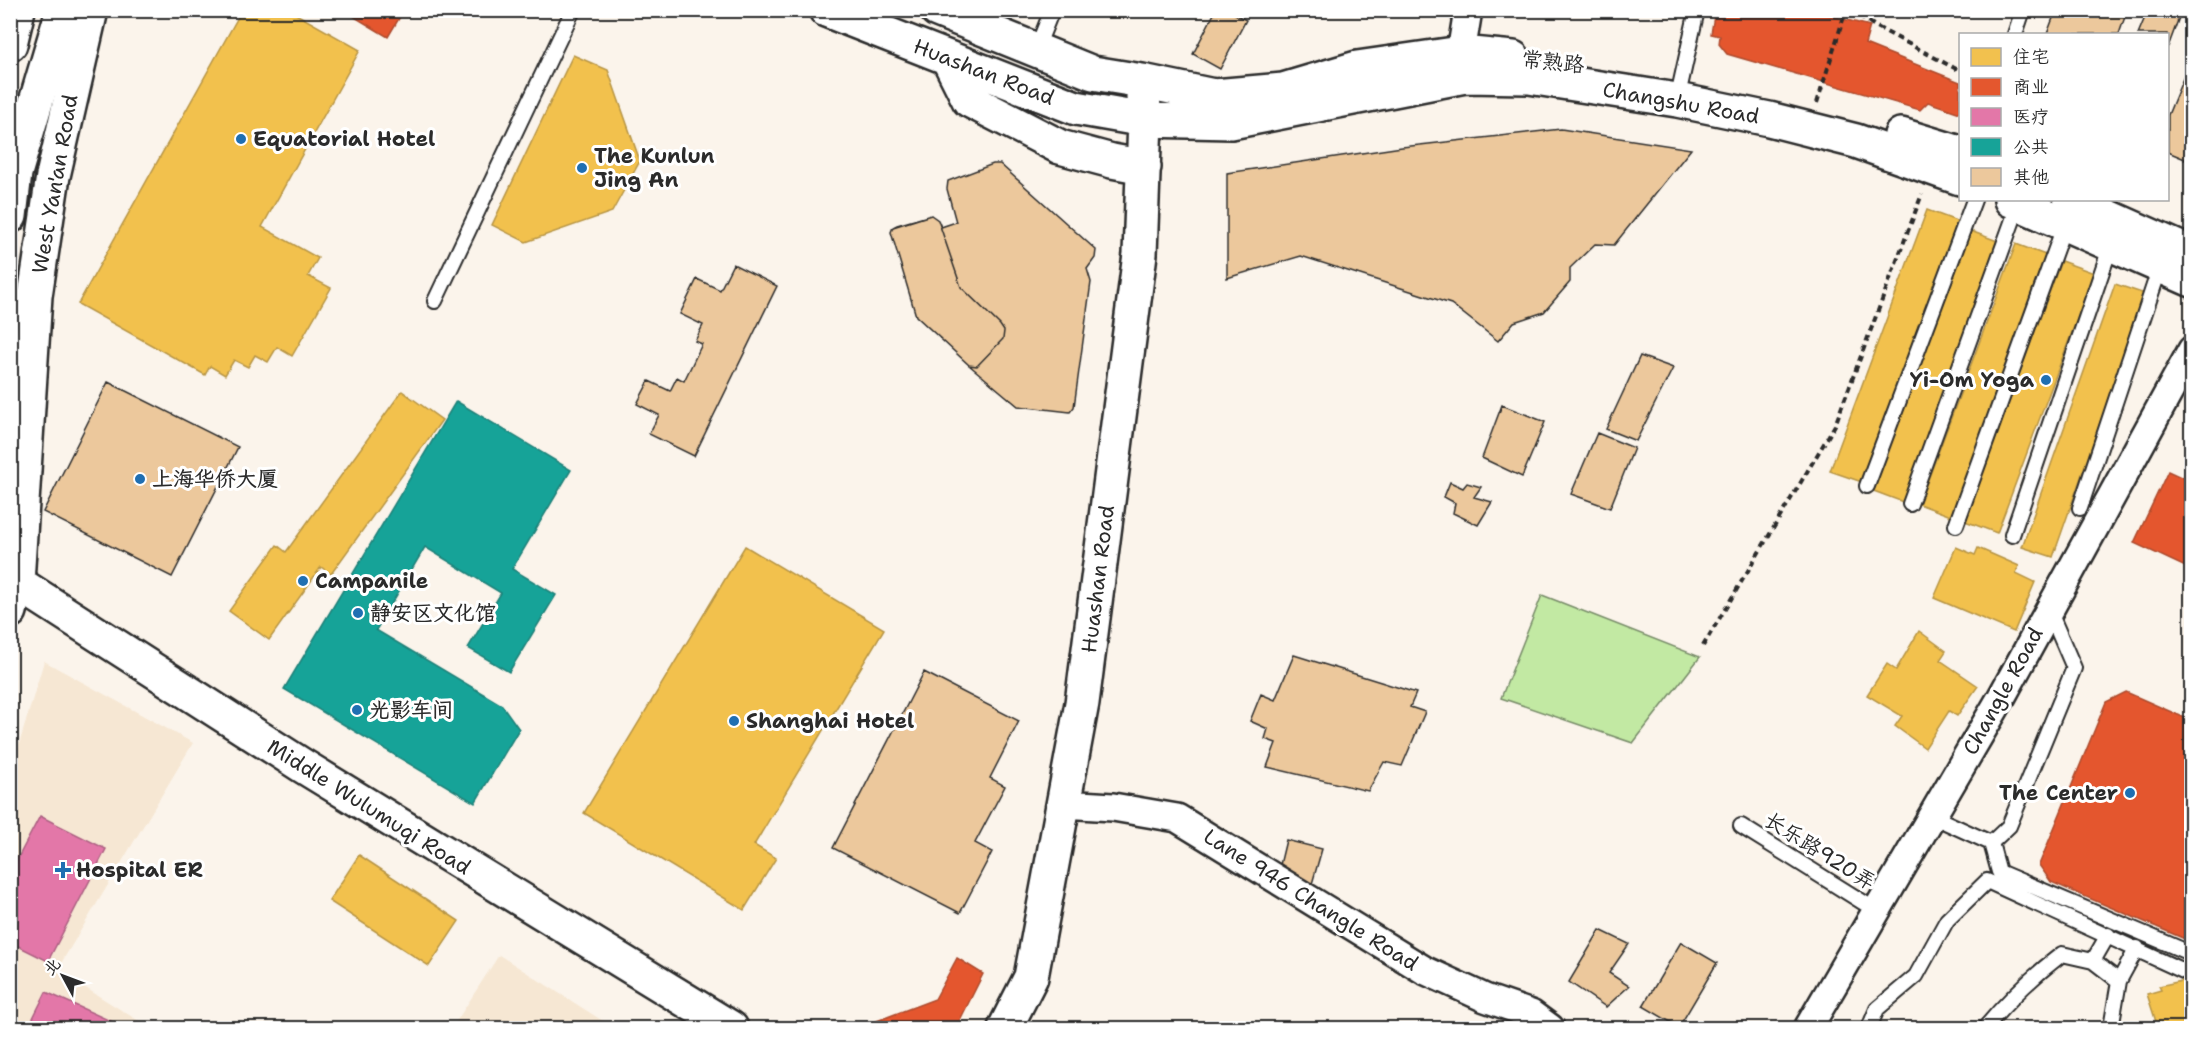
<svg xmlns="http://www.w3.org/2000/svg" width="2202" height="1039" font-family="'Shantell Sans','LXGW WenKai TC',sans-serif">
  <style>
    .built { fill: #f6e7d3 }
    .green { fill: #c2e9a3; stroke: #768a67; stroke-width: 1.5 }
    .homes { fill: #f2c14e; stroke: #b69444; stroke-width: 1.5 }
    .shops { fill: #e4572e; stroke: #ac4a2d; stroke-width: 1.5 }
    .health { fill: #e377a8; stroke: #ac6082; stroke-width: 1.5 }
    .public { fill: #17a398; stroke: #1d7f77; stroke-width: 1.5 }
    .building { fill: #ecc89c; stroke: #2b2b2b; stroke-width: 1.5 }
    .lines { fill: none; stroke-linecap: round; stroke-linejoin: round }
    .lane-casing { stroke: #2b2b2b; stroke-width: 18 }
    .street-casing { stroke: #2b2b2b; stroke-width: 32 }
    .secondary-casing { stroke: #2b2b2b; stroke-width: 38 }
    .primary-casing { stroke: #2b2b2b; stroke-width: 38 }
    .highway-casing { stroke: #2b2b2b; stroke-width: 38 }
    .path { stroke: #2b2b2b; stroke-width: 4; stroke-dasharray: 6 4.5; stroke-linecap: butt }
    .lane { stroke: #fff; stroke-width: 14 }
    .street { stroke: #fff; stroke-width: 27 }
    .secondary { stroke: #fff; stroke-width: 33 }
    .primary { stroke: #fff; stroke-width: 33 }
    .highway { stroke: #fff; stroke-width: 33 }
    .poi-dot { fill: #1f6fb2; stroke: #fff; stroke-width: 2 }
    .labels { text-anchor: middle; stroke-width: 6; stroke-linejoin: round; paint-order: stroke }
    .street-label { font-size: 21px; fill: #2b2b2b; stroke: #fff }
    .poi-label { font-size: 21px; font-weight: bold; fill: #2b2b2b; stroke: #fff; text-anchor: start }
  </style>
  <rect width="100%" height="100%" fill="#fbf4eb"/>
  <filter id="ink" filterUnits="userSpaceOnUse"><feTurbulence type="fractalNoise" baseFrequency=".0167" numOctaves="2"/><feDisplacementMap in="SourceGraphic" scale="12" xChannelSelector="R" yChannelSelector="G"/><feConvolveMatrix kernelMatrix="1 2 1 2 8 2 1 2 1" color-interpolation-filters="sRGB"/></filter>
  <g filter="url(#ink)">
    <!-- built -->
    <path class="built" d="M44,661L193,743L57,970L150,1028H11V771Z
      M499,955L614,1028H615H452Z"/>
    <!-- green -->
    <path class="green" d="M1542,595L1700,657L1633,743L1501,698Z"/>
    <!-- homes -->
    <path class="homes" d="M242,10H289L360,50L262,227L318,258L308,276L331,288L292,356L277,347L268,362L255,355L248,367L234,360L225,375L210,366L205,375L78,304Z
      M573,55L608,70L640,161L612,212L526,242L492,225Z
      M1927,210L1959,222L1862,482L1830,471Z
      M1968,230L2000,242L1903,502L1871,490Z
      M2016,244L2048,256L1951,516L1919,504Z
      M2061,261L2094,273L1997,533L1965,521Z
      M2115,284L2145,294L2053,557L2022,547Z
      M402,391L442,420L331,574L321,567L269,640L229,611L277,545L286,552Z
      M745,546L884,629L754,845L776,858L744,910L584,813Z
      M1956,547L1975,555L1978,548L2019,566L2016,573L2035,582L2014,632L1934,598Z
      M1919,631L1946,651L1940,660L1978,686L1957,716L1949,711L1925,748L1895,726L1902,716L1867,695L1887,664L1896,670Z
      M359,855L459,921L429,966L329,901Z
      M2186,980L2192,1028H2158L2147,994L2161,990L2159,986Z"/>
    <!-- shops -->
    <path class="shops" d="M343,10H404L388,37Z
      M1715,10H1809L1870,26L1865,44L1960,82V113L1928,102L1920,110L1727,54L1719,44L1720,36L1711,34Z
      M2192,459V570L2134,543L2168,471L2183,478Z
      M2126,692L2192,721V942L2051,882L2039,865L2106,702Z
      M957,958L983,974L958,1024L945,1028H876L874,1022L935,999Z"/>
    <!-- health -->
    <path class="health" d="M40,816L106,849L48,961L10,942V873Z
      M46,992L126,1028H28Z"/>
    <!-- public -->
    <path class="public" d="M456,401L571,470L512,569L556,595L509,672L468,648L501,593L425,547L376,630L502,705L519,729L475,803L284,689Z"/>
    <!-- building -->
    <path class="building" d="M1216,10H1228L1246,20L1220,69L1193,54Z
      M2056,10H2116L2126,14L2119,34H2047Z
      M2148,10H2177L2181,12L2168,47V34H2138Z
      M2184,76L2192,79V162L2168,152V115Z
      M1561,129L1691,149L1614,245L1595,244L1570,268V282L1544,312L1514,322L1498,341L1451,304L1301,256L1227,278V173L1402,147Z
      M993,164H1000L1096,250L1095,258L1087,269L1091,282L1074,407L1070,412L1018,406L969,365L916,316L891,232L893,227L931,215L938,220L941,227L956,222L947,189L948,181Z
      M931,215L938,220L961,287L1000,325L1004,331L1003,339L977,366L969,365L916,316L891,232L893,227L897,225Z
      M733,264L777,286L694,456L649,434L659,415L637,404L649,381L670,391L677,377L684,381L702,344L695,341L703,325L680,314L697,279L720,290Z
      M1640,356L1673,368L1636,441L1606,429Z
      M108,382L238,447L172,577L43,512Z
      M1502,405L1545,422L1522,477L1482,458Z
      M1597,433L1634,448L1610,508L1571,494Z
      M1450,482L1463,488L1467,483L1481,487L1474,497L1492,502L1478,525L1453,513L1455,503L1444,497Z
      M1294,655L1416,693L1410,707L1425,712L1402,766L1384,762L1368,791L1267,767L1276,743L1265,739L1268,729L1250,721L1261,694L1275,700Z
      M924,672L1019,721L990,778L1005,786L975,843L992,852L960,913L833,848Z
      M1286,840L1322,849L1312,884L1279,869Z
      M1600,930L1629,944L1609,973L1629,986L1606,1007L1569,982Z
      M1681,942L1717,963L1679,1027L1643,1006Z"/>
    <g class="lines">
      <defs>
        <path id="lane" d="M2015,34L2023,10
          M1036,50L1052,10
          M1677,100L1697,10
          M435,301L573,10
          M1867,486L1974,200
          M1910,504L2019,203
          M2080,508L2160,267
          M1956,525L2065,224
          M2012,535L2111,245
          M1932,816L1991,843L1999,872L2192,954
          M1741,826L1877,911
          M1991,843L2009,826L2074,668L2049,610
          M2093,961L2108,935
          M1869,1028L1877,1009L1916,976L1947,920L1987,881L2192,975
          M1985,1028C2008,1000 2033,976 2062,954L2093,961L2119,981
          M2111,1028L2119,981L2137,948"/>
        <path id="street" d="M1464,71L1461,53L1468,10
          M1063,804L1113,807L1177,818L1424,970L1485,998L1531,1014L1550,1028
          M1808,1028L2001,698L2192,350"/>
        <path id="secondary" d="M826,10L1076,108L1145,120L1231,122L1465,76L1529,77L1677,100L1769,119L1856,141L1960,178
          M937,10L1093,73L1142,81L1214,96L1283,90L1357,68L1461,53L1513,58
          M948,58L969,100L1060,147L1112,161L1144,167
          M1901,135L1960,153
          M2011,200L2192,280
          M2071,200L2192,254
          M10,578L303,766L731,1028
          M1005,1028L1031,977L1082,703L1140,254L1145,120L1143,97"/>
        <path id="primary" d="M10,611L17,582L35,296L53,176L91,10"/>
        <path id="highway" d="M10,44L18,10
          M10,216L15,173L63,10"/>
      </defs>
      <!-- lane casing -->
      <use href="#lane" class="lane-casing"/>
      <!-- street casing -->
      <use href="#street" class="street-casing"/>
      <!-- secondary casing -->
      <use href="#secondary" class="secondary-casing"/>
      <!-- primary casing -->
      <use href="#primary" class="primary-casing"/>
      <!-- highway casing -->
      <use href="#highway" class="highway-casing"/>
      <!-- path -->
      <path class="path" d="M1851,10L1875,26L1960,71
        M1817,103L1846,10
        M1703,646L1835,425L1922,194"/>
      <!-- lane -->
      <use href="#lane" class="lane"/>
      <!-- street -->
      <use href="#street" class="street"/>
      <!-- secondary -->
      <use href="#secondary" class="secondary"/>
      <!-- primary -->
      <use href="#primary" class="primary"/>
      <!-- highway -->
      <use href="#highway" class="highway"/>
    </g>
  </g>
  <!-- markers -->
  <g class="poi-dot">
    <circle cx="241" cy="139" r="6"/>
    <circle cx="582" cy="168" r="6"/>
    <circle cx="2046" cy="380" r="6"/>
    <circle cx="140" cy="479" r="6"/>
    <circle cx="303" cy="581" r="6"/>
    <circle cx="358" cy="613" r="6"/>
    <circle cx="357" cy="710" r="6"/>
    <circle cx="734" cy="721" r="6"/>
    <circle cx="2130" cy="793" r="6"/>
    <path d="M60 861h6v6h6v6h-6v6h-6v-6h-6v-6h6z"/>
  </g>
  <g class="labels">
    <!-- street labels -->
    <g class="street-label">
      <text transform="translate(1553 62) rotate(6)" y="7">常熟路</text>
      <text transform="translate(984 72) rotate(21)" y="7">Huashan Road</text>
      <text transform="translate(1681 103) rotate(10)" y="7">Changshu Road</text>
      <text transform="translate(55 184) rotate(-80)" y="7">West Yan'an Road</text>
      <text transform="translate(1098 579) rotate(-83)" y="7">Huashan Road</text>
      <text transform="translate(2003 691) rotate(-61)" y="7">Changle Road</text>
      <text transform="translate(369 807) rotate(32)" y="7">Middle Wulumuqi Road</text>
      <text transform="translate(1820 851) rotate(32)" y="7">长乐路920弄</text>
      <text transform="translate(1311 900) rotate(32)" y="7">Lane 946 Changle Road</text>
    </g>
    <!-- poi labels -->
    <g class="poi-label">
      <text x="253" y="146">Equatorial Hotel</text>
      <text x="594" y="163">The Kunlun<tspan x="594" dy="24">Jing An</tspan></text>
      <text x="2034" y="387" text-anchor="end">Yi-Om Yoga</text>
      <text x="152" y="486">上海华侨大厦</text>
      <text x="315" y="588">Campanile</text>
      <text x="370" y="620">静安区文化馆</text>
      <text x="369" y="717">光影车间</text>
      <text x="746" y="728">Shanghai Hotel</text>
      <text x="2118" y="800" text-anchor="end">The Center</text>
      <text x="76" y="877">Hospital ER</text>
    </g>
  </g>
  <!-- margin -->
  <rect width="2202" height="1039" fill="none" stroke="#fff" stroke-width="36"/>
  <rect x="18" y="18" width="2166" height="1003" fill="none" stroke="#2b2b2b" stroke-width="2" filter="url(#ink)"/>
  <!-- legend -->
  <rect x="1959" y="33" width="210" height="168" fill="#ffffff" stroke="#aaaaaa" stroke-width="1.5"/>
  <rect x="1971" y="48" width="30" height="18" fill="#f2c14e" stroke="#aaaaaa" stroke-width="1.5"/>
  <text x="2013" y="63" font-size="18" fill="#2b2b2b">住宅</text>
  <rect x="1971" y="78" width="30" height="18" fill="#e4572e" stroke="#aaaaaa" stroke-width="1.5"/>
  <text x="2013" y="93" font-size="18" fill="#2b2b2b">商业</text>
  <rect x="1971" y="108" width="30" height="18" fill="#e377a8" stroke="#aaaaaa" stroke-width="1.5"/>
  <text x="2013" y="123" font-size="18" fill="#2b2b2b">医疗</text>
  <rect x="1971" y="138" width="30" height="18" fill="#17a398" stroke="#aaaaaa" stroke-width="1.5"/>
  <text x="2013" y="153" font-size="18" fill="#2b2b2b">公共</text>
  <rect x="1971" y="168" width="30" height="18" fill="#ecc89c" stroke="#aaaaaa" stroke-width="1.5"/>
  <text x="2013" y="183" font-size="18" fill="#2b2b2b">其他</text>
  <!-- north arrow -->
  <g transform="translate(63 976) rotate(311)" stroke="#ffffff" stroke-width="4.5" paint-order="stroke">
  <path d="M0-4.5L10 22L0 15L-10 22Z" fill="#2b2b2b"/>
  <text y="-9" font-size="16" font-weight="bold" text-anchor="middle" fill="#2b2b2b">北</text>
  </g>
</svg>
